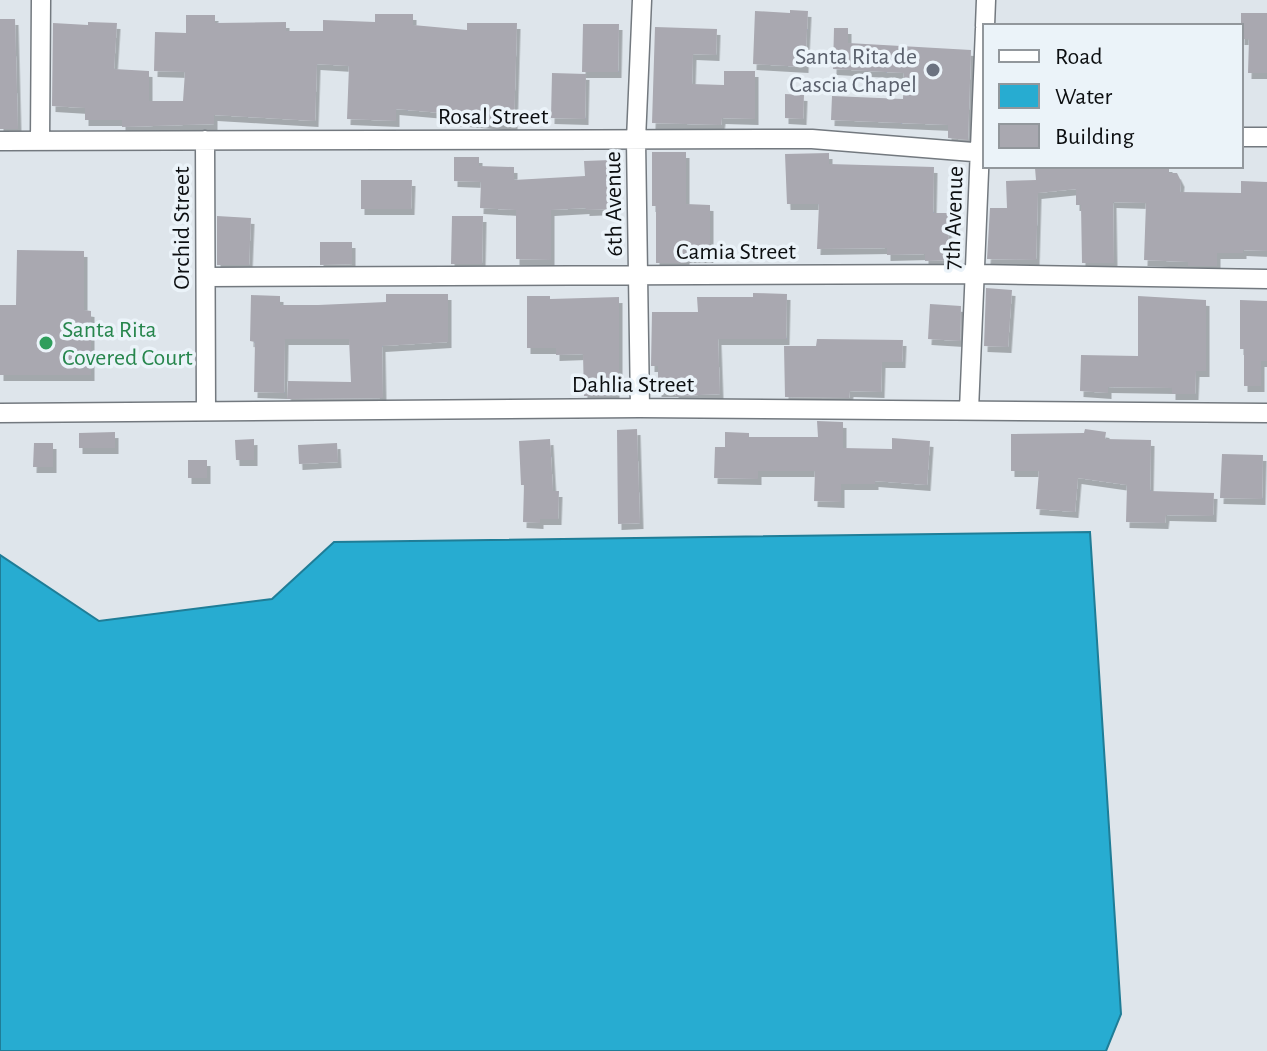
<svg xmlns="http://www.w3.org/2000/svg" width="1267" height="1051" font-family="'Alegreya Sans',sans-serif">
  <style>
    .water { fill: #27acd1; stroke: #1f7d97; stroke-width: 2 }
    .building { fill: #a9a8b0; filter: url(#shadow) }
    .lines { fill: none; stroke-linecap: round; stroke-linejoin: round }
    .minor-casing { stroke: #73797f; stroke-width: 21 }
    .minor { stroke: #fff; stroke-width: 18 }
    .worship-dot { fill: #6b7280; stroke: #ebf3f9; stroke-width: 3 }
    .leisure-dot { fill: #2e9e5b; stroke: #ebf3f9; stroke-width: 3 }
    .labels { text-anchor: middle; stroke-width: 7; stroke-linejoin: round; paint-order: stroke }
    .worship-label { font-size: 24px; fill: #5b616d; stroke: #ebf3f9; text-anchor: end }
    .street-label { font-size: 24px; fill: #0c0e10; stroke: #ebf3f9 }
    .leisure-label { font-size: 24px; fill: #27864d; stroke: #ebf3f9; text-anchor: start }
  </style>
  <defs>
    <filter id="shadow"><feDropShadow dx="3.5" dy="6" stdDeviation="0" flood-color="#0004"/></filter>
  </defs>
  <rect width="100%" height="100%" fill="#dee5eb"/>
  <!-- water -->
  <path class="water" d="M1090,532L1121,1014L1106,1051H0V555L99,621L272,599L334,542Z"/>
  <!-- building -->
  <path class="building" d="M790,10L808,11L805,67L753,64L755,11L790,13Z
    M1241,13H1267V73H1248L1249,39H1241Z
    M375,14H413V25L467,30V23H517L514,125L453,120V114L396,109V121L347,119L349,66L317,64L315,121L214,115V124L122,127V120H85V108L52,106L53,23L88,25V22L117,23L114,69L149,71V101H183L185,72L154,71L155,32L186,33V15H215V23L286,22V31H323V20L375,22Z
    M0,19H15L18,129H0Z
    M583,24H619L618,72H582Z
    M655,27L717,29L716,55L693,54L692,84L724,85V71H755V119L722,118L721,125L652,123Z
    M834,28H848V43L971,50L968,140L948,138V125L831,120L832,96L903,99L904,73L833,69Z
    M552,73L586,74L585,119L551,118Z
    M785,94L804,95L803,119L785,118Z
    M652,152H686V204L710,205V257H686V263H656V206H652Z
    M829,153V164L934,167L933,213H948L949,260L925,261V254L887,255V248L817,249L819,204H787L785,154Z
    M454,157H479V166L514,167V180L585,176L584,161L611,160L613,209L586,210V208L551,210V260L516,259V210L480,208L481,182L454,181Z
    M1061,166H1169V173H1177L1181,181L1180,192L1241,193V181L1267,182V251L1243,250V253H1217V266H1188V262L1144,260L1146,203L1113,202L1114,263H1082L1081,205H1076V189L1038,193L1036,260L987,259L990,208H1007L1006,181L1036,180L1035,168Z
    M361,180H412L411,209H361Z
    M217,216L251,218L249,265H217Z
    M452,216H483L482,264H451Z
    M320,242H352V264L320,265Z
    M17,250L84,251V310L91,311V375H0V305H16Z
    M986,288L1012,290L1008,347L984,346Z
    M753,293L787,294L786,339H718L720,394L676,396L675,391H658V366H651L652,312H698L697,297H753Z
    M386,294H448V342L382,346L383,398L287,399L288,381L351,382L349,339H285L284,393L254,392L255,342L250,341L251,295L280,296V305H318L386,302Z
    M527,296H550V299L619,297V375H616V396H584L583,354L556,355V348H527Z
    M1138,296L1206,300V371H1196L1195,394H1172V388L1108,387V393L1080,391L1081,355L1138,356Z
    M1240,300L1267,301V361H1261V386H1244V349H1240Z
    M930,304L961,306L960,341L928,339Z
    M817,339L903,340L902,362H882L881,392L850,391L849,398L785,397L784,346H816Z
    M817,421L843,422V448L892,449V438L930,441L927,485L875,481V484H841V502L814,501L815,471H758V479L714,478L715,447H725V432L749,433V437H818Z
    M637,429L640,523L618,524L617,430Z
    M1085,429L1106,432L1105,439L1151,440L1150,491L1214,493L1213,516L1166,515L1165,523L1126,522L1127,485L1078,478L1075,512L1036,509L1039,471H1011V434L1084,433Z
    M115,432V448H79V433Z
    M254,439V460H236L235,440Z
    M550,439L553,491H559L558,519H540V523L523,522L524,485H521L519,441Z
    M34,443H53V467H33Z
    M337,443L338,462L299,464L298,445Z
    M1222,454L1263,455L1262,499L1220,498Z
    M188,460H207V478H188Z"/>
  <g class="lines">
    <defs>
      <path id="minor" d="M985,26L986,0
        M1241,137H1267
        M205,140L206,411
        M0,141L812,139L985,153
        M40,141L41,0
        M206,277L975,274L1267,279
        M640,408L636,140L642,0
        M969,410L985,29
        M0,413L640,408L1267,413"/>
    </defs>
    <!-- minor casing -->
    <use href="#minor" class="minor-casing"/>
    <!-- minor -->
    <use href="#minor" class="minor"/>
  </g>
  <!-- markers -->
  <circle class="worship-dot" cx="933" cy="70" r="8"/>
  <circle class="leisure-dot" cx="46" cy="343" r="8"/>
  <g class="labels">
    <!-- worship labels -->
    <g class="worship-label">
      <text x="917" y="64">Santa Rita de<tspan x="917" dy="28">Cascia Chapel</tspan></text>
    </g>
    <!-- street labels -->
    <g class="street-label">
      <text x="493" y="124">Rosal Street</text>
      <text transform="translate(613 204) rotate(-91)" y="8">6th Avenue</text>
      <text transform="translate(953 218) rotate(-88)" y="8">7th Avenue</text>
      <text transform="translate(181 228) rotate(-90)" y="8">Orchid Street</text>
      <text x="736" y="259">Camia Street</text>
      <text x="633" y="392">Dahlia Street</text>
    </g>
    <!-- leisure labels -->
    <g class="leisure-label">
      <text x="62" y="337">Santa Rita<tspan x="62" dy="28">Covered Court</tspan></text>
    </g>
  </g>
  <!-- legend -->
  <rect x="983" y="24" width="260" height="144" fill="#ebf3f9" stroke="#92979c" stroke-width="2"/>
  <rect x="999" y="50" width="40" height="12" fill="#ffffff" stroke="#92979c" stroke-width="2"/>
  <text x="1055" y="64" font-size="24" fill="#0c0e10">Road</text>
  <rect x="999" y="84" width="40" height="24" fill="#27acd1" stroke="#92979c" stroke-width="2"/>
  <text x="1055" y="104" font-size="24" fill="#0c0e10">Water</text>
  <rect x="999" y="124" width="40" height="24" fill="#a9a8b0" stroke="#92979c" stroke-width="2"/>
  <text x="1055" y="144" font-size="24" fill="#0c0e10">Building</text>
</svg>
